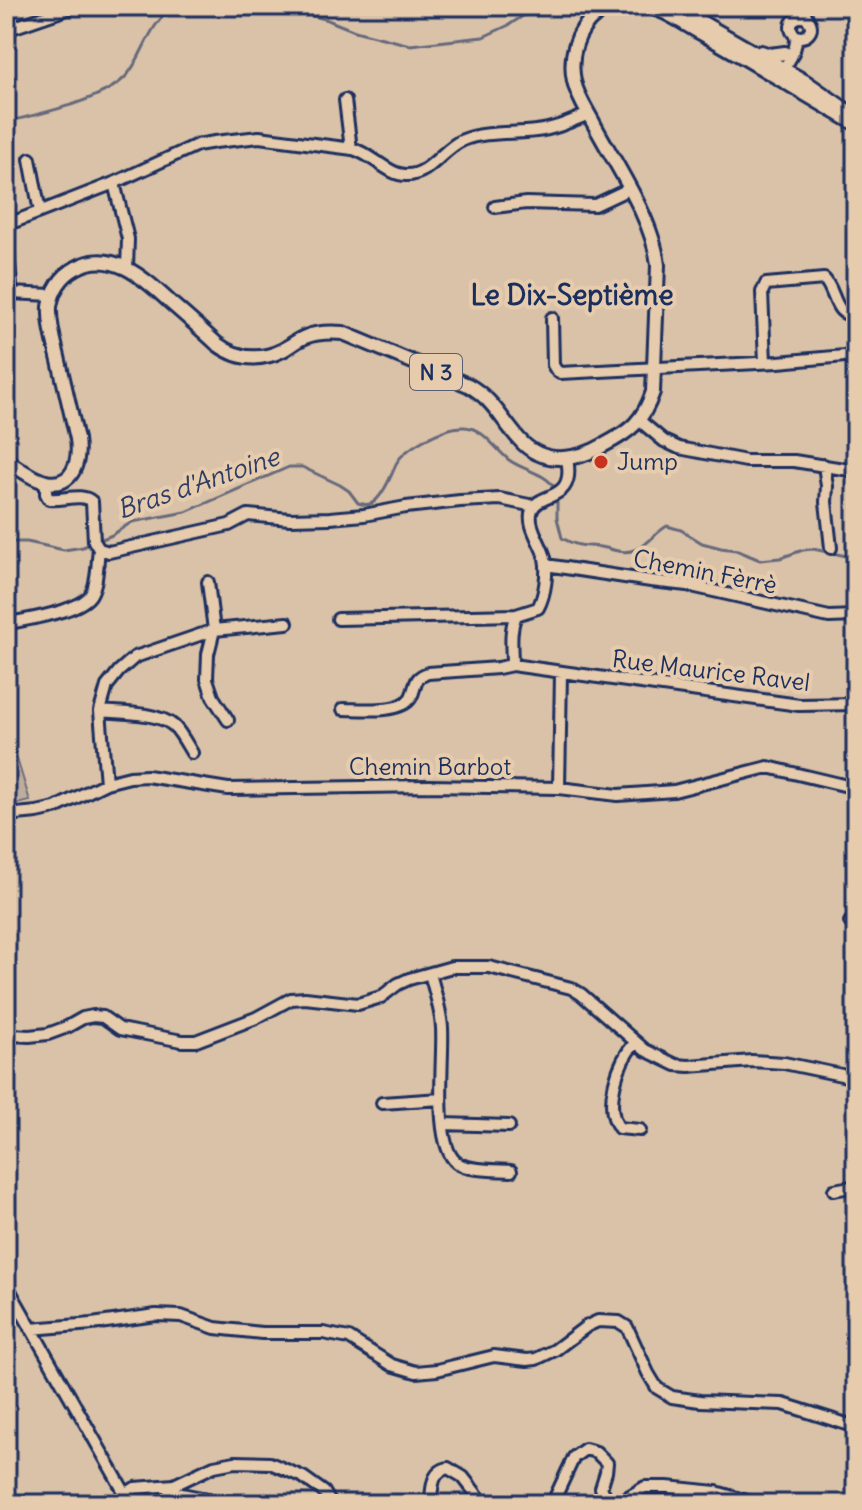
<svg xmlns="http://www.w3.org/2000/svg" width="862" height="1510" font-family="Delius,sans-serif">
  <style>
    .green { fill: #beac9d; stroke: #6c6e7e; stroke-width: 2 }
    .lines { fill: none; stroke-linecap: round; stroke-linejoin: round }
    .stream { stroke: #66697b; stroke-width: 3 }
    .minor-casing { stroke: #1b2f5e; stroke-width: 16 }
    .major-casing { stroke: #1b2f5e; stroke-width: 18 }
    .minor { stroke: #e6cbad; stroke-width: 10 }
    .major { stroke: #e6cbad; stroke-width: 12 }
    .poi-dot { fill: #c8321e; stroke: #e6cbad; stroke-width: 3 }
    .labels { text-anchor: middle; stroke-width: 8; stroke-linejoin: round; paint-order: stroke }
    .shield { fill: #e6cbad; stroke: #585e76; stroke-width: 2 }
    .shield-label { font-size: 22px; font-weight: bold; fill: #1b2f5e }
    .poi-label { font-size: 24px; fill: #1b2f5e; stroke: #e6cbad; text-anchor: start }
    .street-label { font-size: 24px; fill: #1b2f5e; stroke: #e6cbad }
    .water-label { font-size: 26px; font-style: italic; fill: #2e3d65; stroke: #e6cbad }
    .quarter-label { font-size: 28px; font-weight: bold; fill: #1b2f5e; stroke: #e6cbad }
  </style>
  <rect width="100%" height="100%" fill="#dac2a8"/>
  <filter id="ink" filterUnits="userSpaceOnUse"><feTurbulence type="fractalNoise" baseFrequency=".0125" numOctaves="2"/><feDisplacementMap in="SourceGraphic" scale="16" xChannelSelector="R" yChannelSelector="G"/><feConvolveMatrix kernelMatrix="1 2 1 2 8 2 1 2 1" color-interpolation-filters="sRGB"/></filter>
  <g filter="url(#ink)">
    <!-- green -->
    <path class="green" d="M13,746L30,801L7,806L6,748Z"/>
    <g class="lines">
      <!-- stream -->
      <path class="stream" d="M6,122C39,114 107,100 128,74C145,53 149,21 175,8L270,10L305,14L325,19L355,31L410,45L483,37L509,25L538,6
        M557,496V518L562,538C581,549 587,544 606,548C617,551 625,554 637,549C649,544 656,532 667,526L681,530L702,543L721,548L736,550L760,560L780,558L803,550L813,549L856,558
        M6,542H27L64,550L83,547L112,535L132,522L186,512L289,467H302L340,485L349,491L358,503C361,504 367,505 370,504C382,500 392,474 396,464C401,454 415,445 424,440C435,434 453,426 465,427C483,428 496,450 509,460C524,471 547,473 555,489"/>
      <defs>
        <path id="minor" d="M799,6L806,15L808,20
          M791 27a10 10 0 1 1 20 0a10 10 0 1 1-20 0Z
          M6,30L76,6
          M779,71C788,66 796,50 796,39
          M345,100L351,149
          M30,159L40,212
          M495,207L526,203L595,205L629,189
          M6,225L114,183
          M6,230L11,286L10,293L6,297
          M127,268L128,239L114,183L197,145L215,142L259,137L353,149C372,154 389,176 407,175C430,175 443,148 463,140C484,131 514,134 536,131C555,129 572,121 589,114
          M10,293L52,295
          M552,318L553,365L556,370L560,373L778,362L856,355
          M765,362L762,292L766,284L824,279C836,290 834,320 856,313
          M640,421L664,441L679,448L746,461H794L856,471
          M824,465L827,486L826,502L831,548
          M46,482V494L49,499C63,501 82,492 92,502L94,541L99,549L109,552L229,525L248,515L290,519L330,518L364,515L406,507L460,501L500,499L534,506
          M546,565L651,581L687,585L829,617L856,616
          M208,582L214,630L208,654L207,679L213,697L228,720
          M338,619L516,615
          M6,624C26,619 81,612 91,594C98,582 97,563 99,549
          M512,665L799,705L856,704
          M343,709C360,709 402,714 411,697C417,685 413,678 428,673L498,668L512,665C512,648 509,631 516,615L538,608C545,595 548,573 545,558C542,544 526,525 532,510C539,491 576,503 567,459
          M100,711C121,713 158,712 174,726C181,733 187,745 192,753
          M106,783L100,711L107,686L119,671L135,657L214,630L287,623
          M559,788L561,673
          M6,815L37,812L55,808L106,783L130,777L147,776L228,789L429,786L559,788L618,795L674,791L768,767L856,788
          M850,922L856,924
          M430,973C434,990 441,1009 442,1028C444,1057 433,1143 456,1162C467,1171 496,1170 511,1171
          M6,1038L12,1035L29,1036L48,1034L67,1027L83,1018L93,1016L103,1017L120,1029L182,1041H196L256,1018L291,999L305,998L358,1004L381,997L398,984L409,979L452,967H489L571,988L581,994L645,1050L676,1065L689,1066L752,1061L784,1063L856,1078
          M635,1043C618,1061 603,1106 619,1128L640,1130
          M382,1103L441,1099
          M443,1124L509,1126
          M834,1190L856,1186
          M6,1284L131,1504
          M31,1329L92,1324L156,1315L181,1316L215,1328L262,1333H323L349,1338L392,1365L416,1372L437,1370L494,1356L527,1360L536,1359L555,1350L587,1326L598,1321L619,1322L627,1327L648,1373L657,1388L672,1397L700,1401L783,1404L856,1427
          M6,1466V1482
          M167,1487L169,1490L176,1493L234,1504
          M111,1504L135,1488L174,1485L214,1466L235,1462L270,1463L303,1477L324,1492L331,1504
          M430,1504C433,1489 430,1472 448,1468L463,1477L484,1504
          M552,1504L574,1457L585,1449L596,1452L607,1463L606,1472L601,1488L606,1497L618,1503L645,1487H667L716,1492L757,1504"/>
        <path id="major" d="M645,6C664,9 684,24 701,33C753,62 804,94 856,124
          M673,6L806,82L846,110
          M761,52L770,55L785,53
          M6,460C17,467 32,479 46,482C74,488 80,460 77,439C71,413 65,387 59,361C55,344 49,325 50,307C52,291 61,276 76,268C112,247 146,280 171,303C186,316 202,330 217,344C237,359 259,362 283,350C290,346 297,340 305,337C317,332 330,332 343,333L468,385C493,399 501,419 519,439C542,466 577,461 604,445C631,431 643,421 653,392L658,265C653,219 617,167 595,126C588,112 577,97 574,81C569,57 576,30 596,15C601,11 607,9 612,6"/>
      </defs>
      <!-- minor casing -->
      <use href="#minor" class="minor-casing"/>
      <!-- major casing -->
      <use href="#major" class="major-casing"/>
      <!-- minor -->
      <use href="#minor" class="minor"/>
      <!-- major -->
      <use href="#major" class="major"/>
    </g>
  </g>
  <!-- markers -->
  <circle class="poi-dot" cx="601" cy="462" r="8"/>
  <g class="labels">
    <!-- shield labels -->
    <rect class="shield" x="410" y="354" width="52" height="36" rx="6"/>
    <g class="shield-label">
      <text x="436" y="380">N 3</text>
    </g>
    <!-- poi labels -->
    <g class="poi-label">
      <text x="617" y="470">Jump</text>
    </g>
    <!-- street labels -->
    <g class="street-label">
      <text transform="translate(705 572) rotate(11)" y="8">Chemin Fèrrè</text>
      <text transform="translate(711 671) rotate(7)" y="8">Rue Maurice Ravel</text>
      <text x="430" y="775">Chemin Barbot</text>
    </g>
    <!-- water labels -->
    <g class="water-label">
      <text transform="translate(198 483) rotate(-19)" y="9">Bras d'Antoine</text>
    </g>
    <!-- quarter labels -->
    <g class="quarter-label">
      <text x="572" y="305">Le Dix-Septième</text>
    </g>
  </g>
  <!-- margin -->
  <rect width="862" height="1510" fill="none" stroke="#e6cbad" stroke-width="32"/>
  <rect x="16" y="16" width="830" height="1478" fill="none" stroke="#1b2f5e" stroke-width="3" filter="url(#ink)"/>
</svg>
